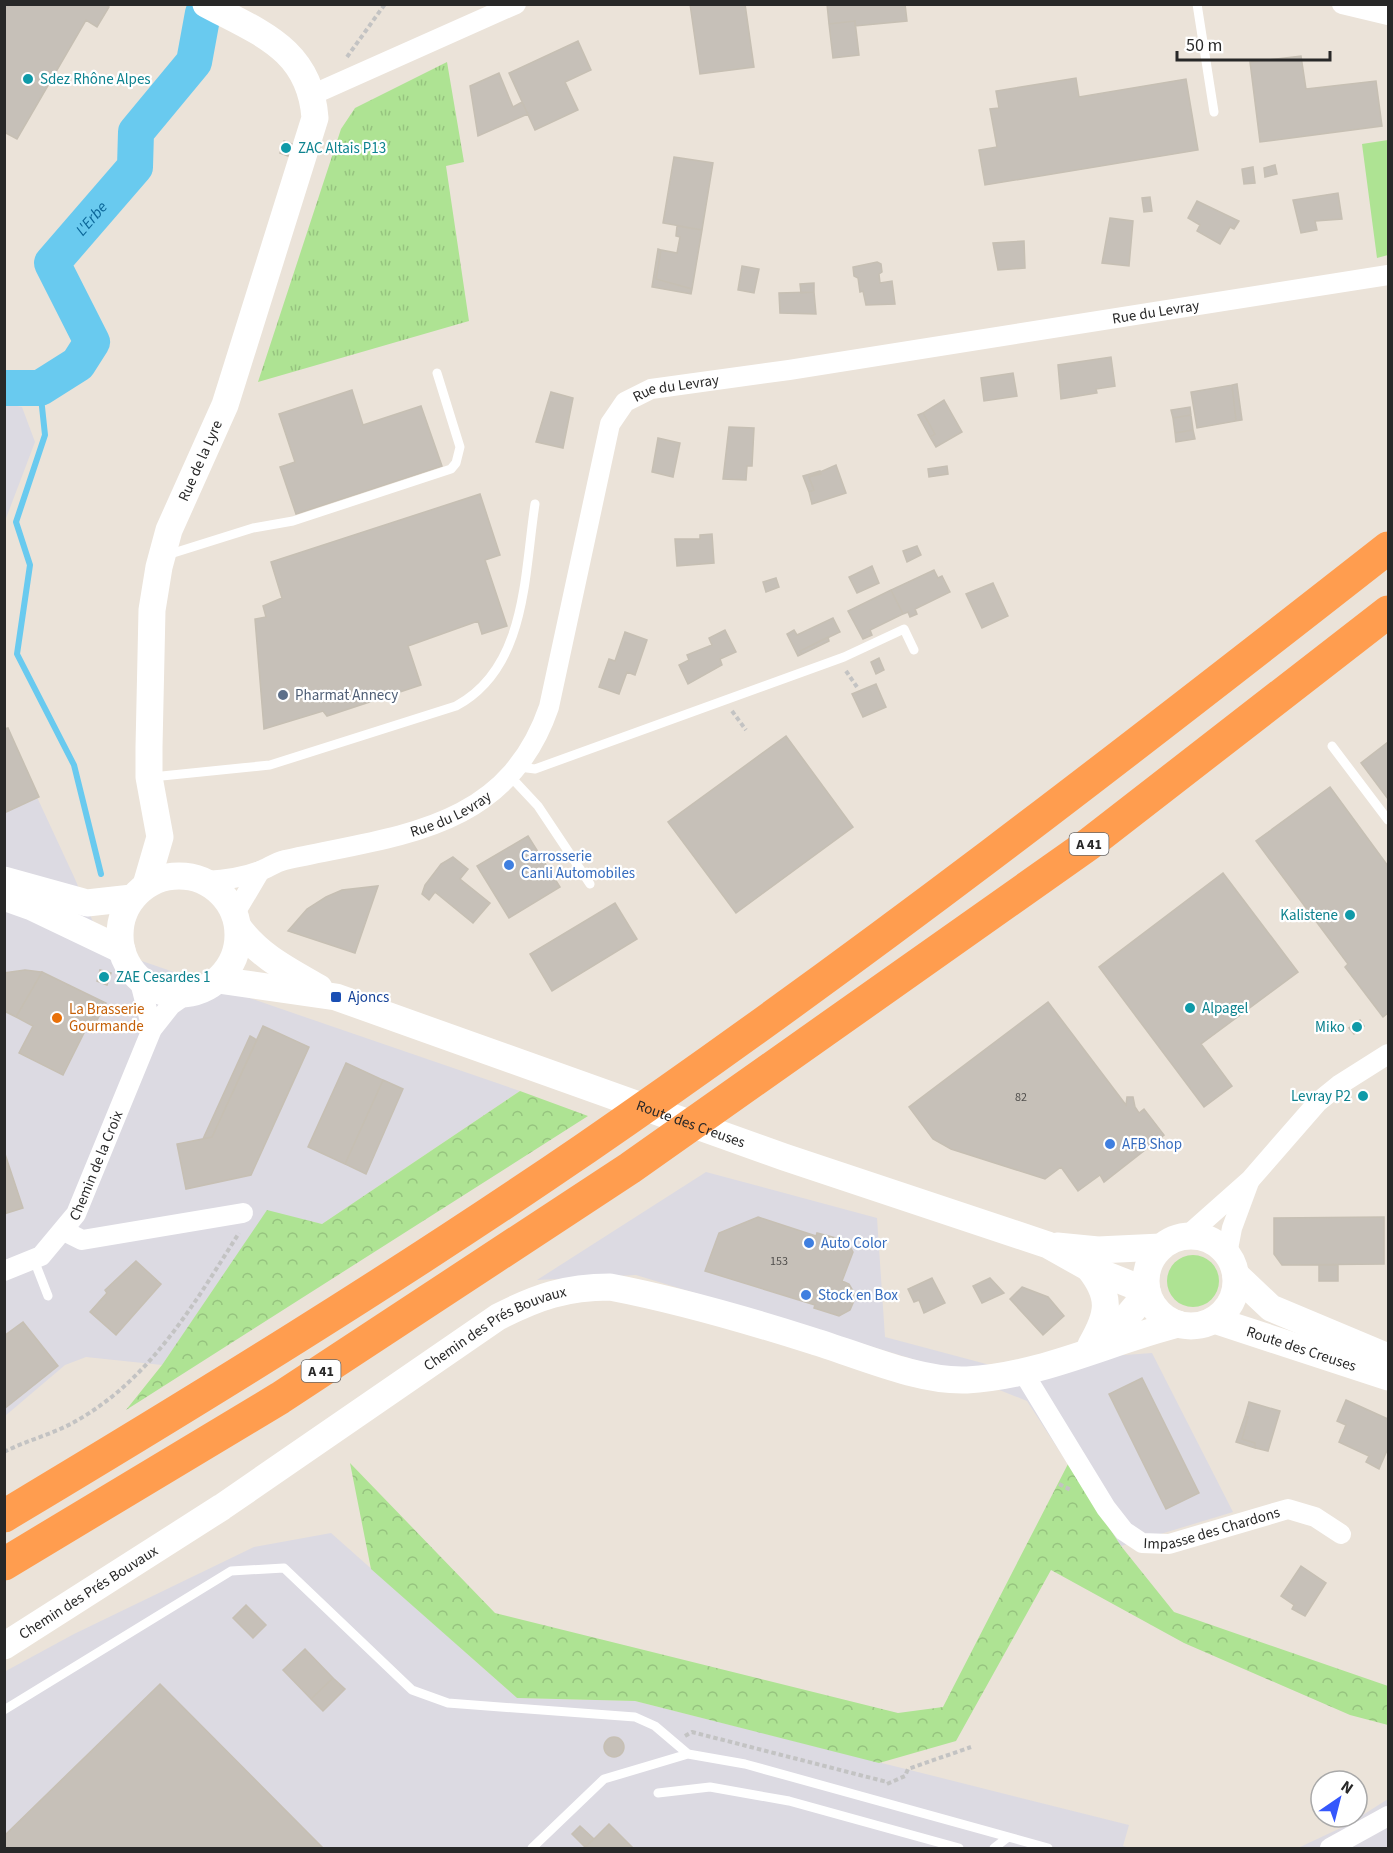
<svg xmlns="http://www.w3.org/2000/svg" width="1393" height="1853" font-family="'Source Sans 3',sans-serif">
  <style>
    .industrial { fill: #dcdae2 }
    .grass { fill: url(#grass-tufts) }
    .forest { fill: url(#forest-crowns) }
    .garden { fill: #aee393 }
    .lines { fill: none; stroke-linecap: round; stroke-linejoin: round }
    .stream { stroke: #69caef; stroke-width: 6 }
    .river { stroke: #69caef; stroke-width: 36 }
    .building { fill: #c6c0b8; stroke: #c6bfb3; stroke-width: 1.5 }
    .path { stroke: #c3c3c3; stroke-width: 4; stroke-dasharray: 4.5 3; stroke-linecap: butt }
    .lane { stroke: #fff; stroke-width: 9 }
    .street { stroke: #fff; stroke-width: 20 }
    .secondary { stroke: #fff; stroke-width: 27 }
    .highway { stroke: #ff9d4f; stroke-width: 33 }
    .culture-dot { fill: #0f9aa8; stroke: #fff; stroke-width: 2 }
    .service-dot { fill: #5c6f8a; stroke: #fff; stroke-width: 2 }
    .shop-dot { fill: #3f7fe0; stroke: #fff; stroke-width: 2 }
    .transit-dot { fill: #1a4fb4; stroke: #fff; stroke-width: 2 }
    .food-dot { fill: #e8710a; stroke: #fff; stroke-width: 2 }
    .labels { text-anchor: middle; stroke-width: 4.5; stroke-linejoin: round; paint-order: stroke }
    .number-label { font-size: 12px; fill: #504e4c }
    .shield { fill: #fff; stroke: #686868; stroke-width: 1.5 }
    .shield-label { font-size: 14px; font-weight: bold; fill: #282828 }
    .culture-label { font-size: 15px; fill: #0d838f; stroke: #fff; text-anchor: start }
    .street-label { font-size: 15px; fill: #282828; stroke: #fff }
    .service-label { font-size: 15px; fill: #4e5e75; stroke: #fff; text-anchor: start }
    .shop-label { font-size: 15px; fill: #366cbe; stroke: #fff; text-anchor: start }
    .transit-label { font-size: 15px; fill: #164399; stroke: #fff; text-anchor: start }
    .food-label { font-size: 15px; fill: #c56008; stroke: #fff; text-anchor: start }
    .water-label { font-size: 16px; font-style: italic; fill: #0b6698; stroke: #fff }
  </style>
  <defs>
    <pattern id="grass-tufts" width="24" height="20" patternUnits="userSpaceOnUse" patternTransform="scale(1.5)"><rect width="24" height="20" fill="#aee393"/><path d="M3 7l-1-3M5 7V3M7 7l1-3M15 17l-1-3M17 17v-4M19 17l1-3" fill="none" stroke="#96c37f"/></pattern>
    <pattern id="forest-crowns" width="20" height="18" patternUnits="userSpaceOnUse" patternTransform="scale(1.5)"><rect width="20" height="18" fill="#aee393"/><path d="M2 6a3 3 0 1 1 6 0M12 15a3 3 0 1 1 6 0" fill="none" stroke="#96c37f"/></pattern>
  </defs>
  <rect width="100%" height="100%" fill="#ebe3d9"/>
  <!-- industrial -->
  <path class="industrial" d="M5,404L22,407L35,442L5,521Z
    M4,726L75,879L104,948L520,1091L322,1224L267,1211L162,1365L86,1357L65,1365L5,1416Z
    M706,1172L877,1218L885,1337L990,1365L1152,1353L1233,1512L1121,1546L1027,1401L952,1371L636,1275L537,1280Z
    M331,1533L517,1698L635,1701L1129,1825L1123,1846L1130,1848H5L4,1672L74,1634L254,1547Z
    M1388,1799V1848H1298L1347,1825Z"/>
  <!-- grass -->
  <path class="grass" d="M447,62L464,162L446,166L469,321L258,382L341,129L355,108Z"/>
  <!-- forest -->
  <path class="forest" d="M520,1091L588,1116L126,1410L162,1365L267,1210L322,1224Z
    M350,1463L495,1613L898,1713L943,1707L1068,1464L1121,1546L1174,1612L1388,1686V1725L1350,1715L1184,1643L1051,1570L956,1741L879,1763L635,1701L517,1698L371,1569Z"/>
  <!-- garden -->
  <path class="garden" d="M1388,140V255L1377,258L1362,144Z
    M1167 1281a26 26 0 1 1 52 0a26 26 0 1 1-52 0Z"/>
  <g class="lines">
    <!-- stream -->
    <path class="stream" d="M40,388L45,435L16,522L30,565L17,654L74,765L101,874"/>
    <!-- river -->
    <path class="river" id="s1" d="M4,388H40L78,364L92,342L52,263L135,167L136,132L194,62L203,13L211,4"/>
  </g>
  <!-- building -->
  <path class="building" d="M4,4H105L109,7L97,27L86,20L17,139L4,132Z
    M690,4H745L754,67L700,74Z
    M827,4H905L907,21L855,26V21L829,24Z
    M855,21L859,55L833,58L829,24Z
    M578,41L591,70L565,82L578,110L535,130L509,73Z
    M1301,56L1306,89L1376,81L1382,126L1260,142L1250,62Z
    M499,73L513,107L522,102L528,114L478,136L470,86Z
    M1076,78L1079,97L1186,79L1198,150L985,185L979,150L997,147L990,109L999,108L996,91Z
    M284,141L292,144L288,156L280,153Z
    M674,157L713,163L702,230L663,223Z
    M1275,165L1277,174L1265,177L1264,168Z
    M1253,167L1255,183L1244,184L1242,169Z
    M1338,193L1342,219L1315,221L1317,230L1301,233L1293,200Z
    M1150,197L1152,211L1144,212L1142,198Z
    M1197,201L1239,221L1234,229L1230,227L1220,244L1197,231L1200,225L1188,218Z
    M1110,218L1133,221L1129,266L1102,263Z
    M677,226L702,230L692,289L656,279L661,250L677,253L680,237L676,236Z
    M1024,241L1025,268L998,270L993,243Z
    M658,249L661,250L656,279L692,289L691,294L652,287Z
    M877,262L881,264L882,272L879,274L880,283L892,281L895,304L866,305L863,291L860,292L858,278L854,276L853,267Z
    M742,266L759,269L754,293L738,290Z
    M814,283V292L801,293L800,284Z
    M814,292L816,314L780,313L779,293Z
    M1111,357L1115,386L1096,389L1097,393L1061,399L1058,365Z
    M1013,373L1017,396L984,401L981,378Z
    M1237,384L1242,420L1236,421L1232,385Z
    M1232,385L1236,421L1197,428L1191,392Z
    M352,390L363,425L421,406L442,466L296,514L280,467L295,462L279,414Z
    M551,392L573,398L563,448L536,442Z
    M944,400L962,432L936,447L930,437L935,434L923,413Z
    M1190,407L1191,415L1173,418L1171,410Z
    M923,413L935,434L930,437L918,415Z
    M1191,415L1193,430L1175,433L1173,418Z
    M729,427L754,428L752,466H747L746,480L723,479Z
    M1193,430L1195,439L1176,442L1175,433Z
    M658,438L680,443L673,477L652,472Z
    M836,465L846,493L812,504L809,492L814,490L809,477Z
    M947,466L948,474L929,477L928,469Z
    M820,471L821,474L809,477L814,490L809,492L803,476Z
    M480,494L500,555L485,560L507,626L482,634L478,621L408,646L421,685L327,716L323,711L264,729L255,619L266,617L263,606L282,598L271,562Z
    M712,534L714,563L677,566L675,539H700V535Z
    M917,546L921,555L907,562L903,551Z
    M872,566L879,583L857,593L849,577Z
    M934,570L938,578L942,576L950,592L915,609L917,614L910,617L908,612L903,614L891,590Z
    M776,578L779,587L766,592L763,582Z
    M993,583L1008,616L982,628L966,594Z
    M891,590L903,614L870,630L872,635L863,639L848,611Z
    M833,618L840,632L800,651L802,654L798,656L787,634L794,630L797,635Z
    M725,630L736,652L720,659L722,665L688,684L679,665L689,660L687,655L712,645L709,638Z
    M625,632L647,640L635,675L627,672L619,694L599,687L609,659L615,661Z
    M828,637L829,641L802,654L800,651Z
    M879,658L884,670L876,674L871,662Z
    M876,684L886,707L863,717L852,694Z
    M8,728L39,797L4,813V729Z
    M786,736L853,827L736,913L668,822Z
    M1388,742V799L1361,763Z
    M1330,787L1388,866V1013L1383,1017L1345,967L1348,964L1256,841Z
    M528,836L560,887L509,918L477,866Z
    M453,857L468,869L460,879L490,903L473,923L435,892L429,900L422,894L425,885L441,864Z
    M1223,873L1298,972L1201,1044L1232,1086L1204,1107L1099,967Z
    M378,886L355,953L288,931L307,909L326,897L342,890Z
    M615,903L637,939L552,991L530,954Z
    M25,970L42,972L16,1017L4,1011V973Z
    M100,970L111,973L107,985L97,981Z
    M42,972L106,1003L93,1028L88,1025L63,1075L19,1053L33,1026L16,1017Z
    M1048,1002L1126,1105L1127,1097H1133L1135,1107L1139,1113L1144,1109L1164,1135L1104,1182L1100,1175L1078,1191L1061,1167L1045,1179L951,1149L933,1139L909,1107Z
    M1360,1020L1364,1026L1354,1034L1349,1028Z
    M263,1026L309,1047L251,1175L186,1189L177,1144L212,1137Z
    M250,1036L257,1040L212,1137L203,1139Z
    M346,1063L383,1080L345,1164L308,1147Z
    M383,1080L403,1089L366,1174L345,1164Z
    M4,1151L23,1208L4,1214Z
    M758,1217L816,1236L817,1233L847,1241L853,1252L842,1281L849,1284L856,1296L850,1310L839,1316L814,1308L815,1305L705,1271L719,1233Z
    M1384,1217V1264L1282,1265L1274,1254V1218Z
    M136,1261L161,1284L116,1335L90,1312L107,1293L105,1290Z
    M1319,1265H1338V1281H1319Z
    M932,1278L945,1303L924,1313L919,1300L914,1302L908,1289Z
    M990,1278L1004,1293L982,1303L973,1286Z
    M1022,1287L1048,1297L1064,1316L1043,1335L1010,1299Z
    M23,1322L58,1366L4,1409V1336Z
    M1142,1378L1199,1493L1166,1509L1109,1394Z
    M1346,1400L1388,1419V1448L1379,1469L1366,1462L1369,1456L1339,1442L1346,1425L1337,1421Z
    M1249,1402L1280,1411L1268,1451L1255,1448V1443L1242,1439L1248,1417L1245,1416Z
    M1245,1416L1248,1417L1242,1439L1255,1443V1448L1236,1442Z
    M1301,1566L1326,1583L1305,1616L1292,1609L1294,1605L1281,1596Z
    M246,1605L266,1625L253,1638L233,1618Z
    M305,1649L333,1678L311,1699L283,1670Z
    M333,1678L345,1689L323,1711L311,1699Z
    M160,1684L323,1848H4V1836Z
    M604 1747a10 10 0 1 1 20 0a10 10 0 1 1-20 0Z
    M609,1824L633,1848H584L594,1839Z
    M580,1826L594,1839L585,1847L572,1834Z"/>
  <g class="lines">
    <!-- path -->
    <path class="path" d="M347,57L385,4
      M846,671L857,687
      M732,711L746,730
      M4,1452C27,1440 54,1434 76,1421C151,1379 194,1304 239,1233
      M1059,1484L1071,1490
      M685,1736L692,1732L887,1782
      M887,1784L905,1776L908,1769L971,1747"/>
    <!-- lane -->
    <path class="lane" d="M1197,4L1214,112
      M167,555L253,528L293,521L451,469L456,463L460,447L437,373
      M1332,746L1388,820
      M519,767L535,769L844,657L904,629L914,650
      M510,776L538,806L590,884
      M152,777L270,765L456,706C527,668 524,575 535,504
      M34,1260L48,1296
      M4,1710L231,1571L284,1568L412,1690L448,1703L635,1717L655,1726L688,1754
      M658,1793L710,1787L789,1801L959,1848
      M532,1848L604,1779L688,1754L745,1764L1048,1848
      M994,1848L1007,1838"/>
    <!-- street -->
    <g class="street">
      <path d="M1342,4L1388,15"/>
      <path d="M314,94L516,4"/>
      <path id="s2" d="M206,881C224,880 242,878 260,871C268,868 276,862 285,860C396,835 506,832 549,707L610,424L625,402L651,389L789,370L1388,275"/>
      <path d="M235,913L260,871"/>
      <path d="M139,978L152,1029"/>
      <path d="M64,1231L82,1240L243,1213"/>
      <path d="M1188,1235L1250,1180L1318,1102L1339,1085L1388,1054"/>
      <path d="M1227,1254L1232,1228L1249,1182"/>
      <path id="s3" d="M4,1271L41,1256L76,1214L152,1029L171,1005L188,993"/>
      <path id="s4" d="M1023,1372L1106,1508L1124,1531L1142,1543L1169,1544L1288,1509L1315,1517L1341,1534"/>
      <path d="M1330,1848L1388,1816"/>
    </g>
    <!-- secondary -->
    <g class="secondary">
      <circle cx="179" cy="935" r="59"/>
      <path d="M4,880L87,903L132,898"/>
      <path id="s5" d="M146,885L160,837L149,777V747L152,610L159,567L169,530L225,405L315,118C310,49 260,33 206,4"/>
      <path d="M4,897L32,907L122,950"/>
      <path d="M238,927C259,956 288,970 319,988"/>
      <path id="s6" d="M218,980L336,997L784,1157L1048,1245L1089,1268L1147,1291"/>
      <circle cx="1191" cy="1281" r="45"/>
      <path d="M1057,1246L1098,1250L1161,1247"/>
      <path d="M1089,1268C1112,1297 1109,1314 1091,1345"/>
      <path d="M1236,1275L1271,1308L1388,1357"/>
      <path id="s7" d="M1214,1320L1388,1377"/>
      <path d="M1096,1343L1116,1330L1147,1293"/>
      <path id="s8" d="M4,1646L222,1507L498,1317C537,1297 566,1287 610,1287C678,1300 747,1320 813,1341C859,1355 919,1382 967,1380C1041,1376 1108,1342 1178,1324"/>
    </g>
    <!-- highway -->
    <path class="highway" d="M4,1516C201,1398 396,1278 586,1148C861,959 1125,754 1388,548
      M4,1564L280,1398L630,1168L1089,844L1388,612"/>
  </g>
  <!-- markers -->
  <g class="culture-dot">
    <circle cx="28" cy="79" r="6"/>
    <circle cx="286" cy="148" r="6"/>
    <circle cx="1350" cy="915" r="6"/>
    <circle cx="104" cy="977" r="6"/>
    <circle cx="1190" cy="1008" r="6"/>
    <circle cx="1357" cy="1027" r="6"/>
    <circle cx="1363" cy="1096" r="6"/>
  </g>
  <circle class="service-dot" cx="283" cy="695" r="6"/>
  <g class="shop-dot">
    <circle cx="509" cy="865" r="6"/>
    <circle cx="1110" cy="1144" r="6"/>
    <circle cx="809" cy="1243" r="6"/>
    <circle cx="806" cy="1295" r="6"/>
  </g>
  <rect class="transit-dot" x="330" y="991" width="12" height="12" rx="3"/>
  <circle class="food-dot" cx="57" cy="1018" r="6"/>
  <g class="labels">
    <!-- number labels -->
    <g class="number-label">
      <text x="1021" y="1101">82</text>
      <text x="779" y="1265">153</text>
    </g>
    <!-- shield labels -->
    <g class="shield">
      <rect x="1069.5" y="833" width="39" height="22" rx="4.5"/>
      <rect x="301.5" y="1360" width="39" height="22" rx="4.5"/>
    </g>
    <g class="shield-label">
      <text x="1089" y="849">A 41</text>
      <text x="321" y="1376">A 41</text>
    </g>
    <!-- culture labels -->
    <g class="culture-label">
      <text x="40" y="84">Sdez Rhône Alpes</text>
      <text x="298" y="153">ZAC Altais P13</text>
      <text x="1338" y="920" text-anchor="end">Kalistene</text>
      <text x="116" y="982">ZAE Cesardes 1</text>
      <text x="1202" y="1013">Alpagel</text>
      <text x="1345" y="1032" text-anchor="end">Miko</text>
      <text x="1351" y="1101" text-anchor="end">Levray P2</text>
    </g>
    <!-- street labels -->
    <g class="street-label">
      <text dy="5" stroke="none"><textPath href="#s2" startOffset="1262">Rue du Levray</textPath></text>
      <text dy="5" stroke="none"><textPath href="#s2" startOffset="776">Rue du Levray</textPath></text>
      <text dy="5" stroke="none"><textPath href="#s5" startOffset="436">Rue de la Lyre</textPath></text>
      <text dy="5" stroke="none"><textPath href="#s2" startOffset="255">Rue du Levray</textPath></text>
      <text dy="5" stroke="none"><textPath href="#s6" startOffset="496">Route des Creuses</textPath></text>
      <text dy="5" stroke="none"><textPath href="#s3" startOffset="147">Chemin de la Croix</textPath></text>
      <text dy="5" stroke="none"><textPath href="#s8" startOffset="586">Chemin des Prés Bouvaux</textPath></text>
      <text dy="5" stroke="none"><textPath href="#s7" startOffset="92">Route des Creuses</textPath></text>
      <text dy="5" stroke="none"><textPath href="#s4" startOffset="282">Impasse des Chardons</textPath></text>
      <text dy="5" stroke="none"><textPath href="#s8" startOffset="100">Chemin des Prés Bouvaux</textPath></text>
    </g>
    <!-- service labels -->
    <g class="service-label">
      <text x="295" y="700">Pharmat Annecy</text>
    </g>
    <!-- shop labels -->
    <g class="shop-label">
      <text x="521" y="861">Carrosserie<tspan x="521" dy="17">Canli Automobiles</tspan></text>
      <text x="1122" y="1149">AFB Shop</text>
      <text x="821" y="1248">Auto Color</text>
      <text x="818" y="1300">Stock en Box</text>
    </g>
    <!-- transit labels -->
    <g class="transit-label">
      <text x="348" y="1002">Ajoncs</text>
    </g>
    <!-- food labels -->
    <g class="food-label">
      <text x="69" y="1014">La Brasserie<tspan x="69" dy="17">Gourmande</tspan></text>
    </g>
    <!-- water labels -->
    <g class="water-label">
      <text dy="6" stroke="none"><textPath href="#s1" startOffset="255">L'Erbe</textPath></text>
    </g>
  </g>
  <!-- border -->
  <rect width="1393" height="1853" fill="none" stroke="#282828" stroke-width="12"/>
  <!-- north arrow -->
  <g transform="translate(1339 1799) rotate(35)"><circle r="28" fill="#ffffff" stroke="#a9a9a9" stroke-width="1.5"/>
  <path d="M0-4.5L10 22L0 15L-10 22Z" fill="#3557fc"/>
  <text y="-9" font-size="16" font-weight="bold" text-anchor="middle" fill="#282828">N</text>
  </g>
  <!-- scale -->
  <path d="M1177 51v9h153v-9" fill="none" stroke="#282828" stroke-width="3"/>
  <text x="1186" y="51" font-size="18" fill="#282828" stroke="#ffffff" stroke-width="4.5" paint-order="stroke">50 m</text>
</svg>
